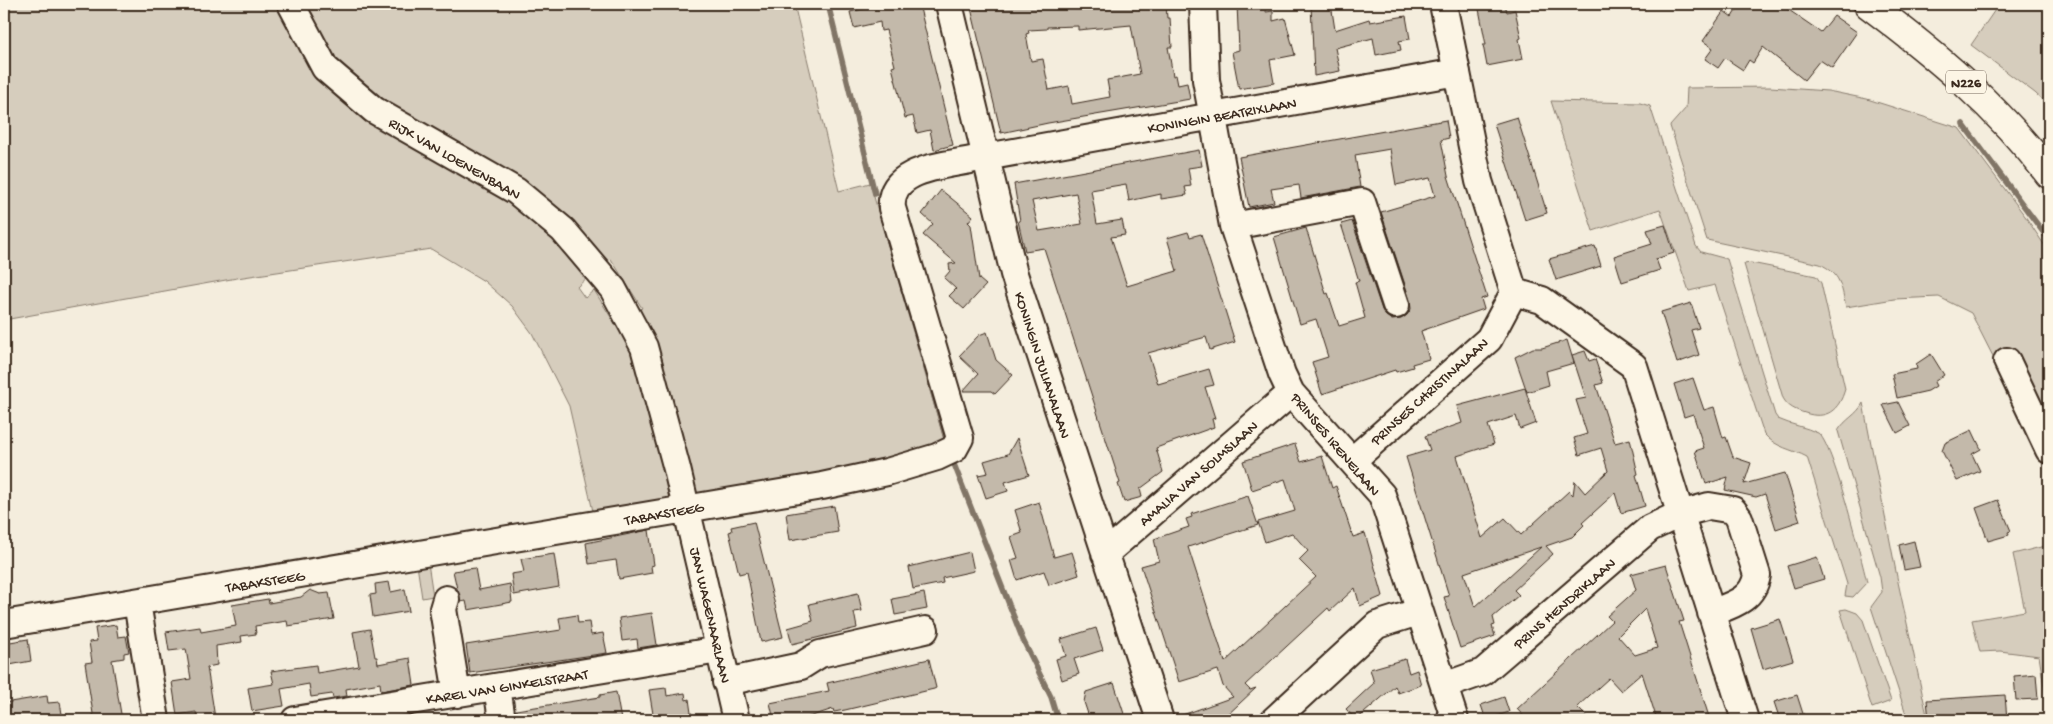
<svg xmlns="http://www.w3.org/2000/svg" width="2053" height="724" font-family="'Gochi Hand',sans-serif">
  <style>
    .green { fill: #d6cdbd; stroke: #887c6e }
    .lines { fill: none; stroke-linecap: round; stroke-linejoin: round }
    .stream { stroke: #817466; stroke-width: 5.5 }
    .building { fill: #c3b9aa; stroke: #3b2a1e; fill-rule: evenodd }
    .minor-casing { stroke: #3b2a1e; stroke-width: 30 }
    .major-casing { stroke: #3b2a1e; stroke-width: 31 }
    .minor { stroke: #fcf5e5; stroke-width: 26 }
    .major { stroke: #fcf5e5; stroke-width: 28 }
    .labels { text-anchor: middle; stroke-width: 5; stroke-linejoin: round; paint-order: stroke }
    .shield { fill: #fcf5e5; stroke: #75675a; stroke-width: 1 }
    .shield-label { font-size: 14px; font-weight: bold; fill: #3b2a1e }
    .street-label { font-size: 15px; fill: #3b2a1e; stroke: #fcf5e5 }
  </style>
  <rect width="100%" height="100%" fill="#f4eddd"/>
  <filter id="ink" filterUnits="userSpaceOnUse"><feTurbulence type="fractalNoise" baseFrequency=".02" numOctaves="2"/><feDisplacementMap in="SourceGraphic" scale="10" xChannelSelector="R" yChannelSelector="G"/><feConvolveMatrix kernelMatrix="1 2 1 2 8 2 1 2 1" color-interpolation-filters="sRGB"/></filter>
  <g filter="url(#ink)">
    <!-- green -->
    <path class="green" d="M4,4H279L370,121L525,211L549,231L590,275L577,287L585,298L594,290L617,327L621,324L632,344L675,506L595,520L569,406L532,333L512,306L484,281L431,249L237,278L4,320Z
      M301,4H794L839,191L870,183L944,439L926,452L696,503L669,386L658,353L638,310L642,308L611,259L606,262L383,105L357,84L328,50Z
      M1999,4H2044L2049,10V106L2035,93L1971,45Z
      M1770,87L1828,91L1867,99L1959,128L2025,216L2049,252V471L2036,441L1971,313L1939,297L1894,299L1846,307C1841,286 1841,274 1820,264L1707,240L1670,126L1686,108L1687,88Z
      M1551,101L1640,103L1650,106L1696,246L1701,252L1727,259L1775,415L1778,419C1791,425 1806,427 1818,433C1833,442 1861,559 1867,582L1853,597L1845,596L1847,584L1807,457C1792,449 1776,448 1764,434L1715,285L1689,291L1660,209L1593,231Z
      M1751,263L1816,276L1821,283L1845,389C1839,411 1826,420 1805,413C1795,410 1788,407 1783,398L1744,264Z
      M1863,403L1898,582L1928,720H1908L1871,607L1882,592L1880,577L1838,431C1845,419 1857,415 1863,403Z
      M2049,545V718L2039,656L2000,651L1980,652L1972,620L2025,611L2013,554Z
      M428,563L433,596L422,598L417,565Z
      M1846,609L1857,613L1863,620L1891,701L1872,708L1840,610Z"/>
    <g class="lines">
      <!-- stream -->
      <path class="stream" d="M828,4L875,194
        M1963,124L2049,240
        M932,389L947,442
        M952,459L1023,640L1051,697L1058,720"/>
    </g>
    <!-- building -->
    <path class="building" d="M866,4H919L953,145L934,150L930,130L917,133L913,116L905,118L892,67L895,66L886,30L881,31L880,22L854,28L850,12L867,8Z
      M970,4H1166L1167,18H1170L1172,47H1168L1173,76L1176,75L1178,85L1187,83L1190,99L1048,123L1001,133ZM1131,25L1140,74L1107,80L1110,97L1072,104L1069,86L1049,90L1043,59L1031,61L1026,34L1029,33L1028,30L1047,29V27L1078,26V30Z
      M1237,4H1266V12L1273,11V21L1285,18L1295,55L1270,60L1274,83L1239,89L1232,52L1239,50Z
      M1311,4H1331L1335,30L1369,19L1370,22L1406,16L1410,39L1399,41L1401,50L1376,55L1373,38L1335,48L1340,71L1314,76Z
      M1478,4H1505L1507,12L1515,10L1521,38L1519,39L1523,59L1487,66L1483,45H1486Z
      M1740,4H1780L1821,32L1834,16L1857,32L1832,68L1820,60L1804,80L1763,47L1753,63L1749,60L1743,70L1725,58L1718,68L1705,59L1713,48L1703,41L1724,11L1732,17Z
      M1517,117L1547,213L1525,220L1494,124Z
      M1446,120L1449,138L1441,140L1448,176L1487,297L1481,299L1484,309L1421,331L1429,359L1412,364L1413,367L1396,372L1395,370L1322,394L1312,362L1328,357L1316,319L1300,324L1274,237L1306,228L1326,294L1328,293L1339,326L1365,318L1355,282L1359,281L1341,224L1352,221L1382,310L1386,316L1392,320L1401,319L1407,315L1411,309L1410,300L1381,212L1435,196L1430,178L1396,185L1390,149L1355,155L1360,187L1301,198L1299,185L1271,189L1274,202L1249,207L1239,157Z
      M1199,150L1202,166L1188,168L1191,186L1185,187L1187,195L1161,199V194L1129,201L1126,184L1091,190L1097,224L1122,220L1125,235L1111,237L1127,286L1177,271L1167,238L1188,232L1190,237L1201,234L1235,342L1210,350L1206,337L1148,353L1158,384L1209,369L1214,385L1205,387L1215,418L1212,419L1214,427L1156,448L1163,472L1140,489L1142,497L1124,502L1118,484L1120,483L1044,248L1025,251L1018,221H1020L1014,184ZM1076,193L1082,224L1039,231L1032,201Z
      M941,190L973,216L968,222L971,225L979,279L986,285L964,309L949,296L956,289L944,278L950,271L949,264L956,263L923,235L933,224L922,214Z
      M1665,225L1674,253L1656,259L1660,270L1622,282L1614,256L1652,244L1647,230Z
      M1595,246L1601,266L1556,280L1549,259Z
      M1691,303L1699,328L1691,330L1699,355L1677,363L1661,312Z
      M987,332L996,360L1013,375L995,394L991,391H963L978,374L959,356L979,335Z
      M1567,340L1574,363L1546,371L1549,385L1527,392L1515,357L1533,348H1542Z
      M1585,351L1589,361L1595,359L1603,383L1596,385L1615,443L1630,439L1638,474L1636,475L1645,506L1621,513L1615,493L1582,523L1584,525L1572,537L1546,546L1553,554L1514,590L1519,595L1493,617L1495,625L1492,626L1495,636L1460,648L1444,597L1449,596L1406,457L1430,450L1425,436L1462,423L1457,406L1525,388L1536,423L1520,429L1516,416L1488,425L1494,444L1457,456L1482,538L1505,518L1521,535L1569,491L1573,495L1575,481L1585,493L1608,471L1601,448L1579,455L1574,438L1587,434L1576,400L1586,398L1572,355ZM1541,547L1475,607L1464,573Z
      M1931,354L1944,375L1934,382L1936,386L1928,391L1897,398L1892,374L1917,369L1916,364Z
      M1693,378L1704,410L1714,407L1723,438L1726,437L1733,457L1751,463L1744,484L1785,473L1800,521L1776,529L1765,494L1756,497L1725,490L1728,477L1706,484L1695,451L1704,448L1693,414L1684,417L1674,384Z
      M1898,402L1910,426L1897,433L1883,405Z
      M1972,430L1981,449L1972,454L1980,471L1957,481L1942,451L1945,443Z
      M1017,438L1029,475L1005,482L1008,491L986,498L978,475L988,473L984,461L1008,454Z
      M1295,444L1301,462L1322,456L1332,488L1336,486L1353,537L1365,533L1383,596L1360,606L1355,588L1330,611L1328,608L1245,685L1250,690L1256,688L1222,720H1175L1174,718L1233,697L1223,686L1218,670L1179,682L1141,566L1159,561L1154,539L1189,527L1186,519L1192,517L1191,514L1248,496L1258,525L1188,547L1225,662L1316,577L1299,560L1308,551L1292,533L1265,542L1258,522L1295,511L1285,479L1252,490L1243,461Z
      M1998,500L2011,531L2008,532L2009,535L1988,541L1976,508Z
      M1039,502L1054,557L1072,552L1079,575L1049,585L1044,571L1017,580L1011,560L1018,558L1011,537L1022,533L1015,510Z
      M834,506L838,532L790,540L786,514Z
      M754,522L783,637L761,642L747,572L739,574L729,532L732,531L731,527Z
      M649,530L654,565L651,566L652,573L619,579L616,560L589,564L586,543Z
      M1914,541L1920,567L1904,570L1899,545Z
      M970,552L974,571L942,578L943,583L913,589L909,567Z
      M554,554L559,587L514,595L511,574L524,572L521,559Z
      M1817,557L1824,579L1794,588L1787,566Z
      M1666,565L1684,621L1679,622L1710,720H1657L1642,673L1621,691L1609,678L1589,696L1577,707L1590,720H1527L1517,709L1612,621L1607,616L1636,590L1631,574ZM1645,609L1657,648L1635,655L1618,636Z
      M475,568L479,590L510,584L512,602L468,610L466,601L460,602L453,571Z
      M389,582L391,592L405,589L409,611L373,617L370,595L376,594L375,584Z
      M310,590L320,594L329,593L334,619L288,626L287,621L255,626L256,634L241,636L242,642L216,646L217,665L207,667L215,718L197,720L196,712L177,715L172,682L191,679L186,649L169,651L166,632L200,627L201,632L236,626L232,605L268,599L269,603L301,597Z
      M858,593L862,611L854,612L857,628L792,644L788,628L813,621L809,604Z
      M924,593L927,609L895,615L892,599Z
      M652,613L657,645L638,648L637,639L622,641L619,618Z
      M577,615L578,623L589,622L591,635L603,633L607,653L470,673L466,645L561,630L559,618Z
      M1780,619L1793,660L1763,669L1751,628Z
      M116,625L118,637L126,636L129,652L124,653V658L112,660L122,720H94L85,663L92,662L89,642L97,641L95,628Z
      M1096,628L1103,650L1074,659L1079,674L1062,680L1056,659L1066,656L1061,639Z
      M370,629L375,657H377L378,664L410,658L414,685L381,691L380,683L346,689L347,696L333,698L332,694L311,697L309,684L281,689L284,706L252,711L248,688L274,684L271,671L316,665L317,673L359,666L353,632Z
      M28,639L31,661L4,666V643Z
      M929,659L936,688L934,689L845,710L834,712L833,709L800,720H774L770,703L829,691L827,683Z
      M1405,659L1409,673L1417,670L1421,685L1398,693L1395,686L1356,720L1346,709L1374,683L1370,669Z
      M2036,674L2038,699L2016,700L2014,676Z
      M1114,683L1126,720H1090L1084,702L1086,692Z
      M666,688L667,696L685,693L686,700L689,699L692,720H654L649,690Z
      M616,692L621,720H517L516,710L600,697V695Z
      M1797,695L1805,720H1780L1774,702Z
      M2005,695L2007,720H1929L1927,700Z
      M47,696L48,703L60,702L63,720H4V703Z
      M1504,697L1509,712L1486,720L1481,705Z"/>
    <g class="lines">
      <defs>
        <path id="minor" d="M291,4L325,68L374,110L516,191L563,230L613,289L644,347L677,469L736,720
          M949,4L1014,274L1160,720
          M1203,4L1206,80L1233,226L1282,374L1291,393L1382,495L1455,720
          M1443,4L1479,181L1514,292
          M1233,226L1362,202L1396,305
          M1514,292L1542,300L1634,366L1745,720
          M2007,361L2049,450
          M1353,460L1489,339L1514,292
          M1105,554L1291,393
          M446,599L443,609L457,694
          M137,602L156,720
          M4,624L822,486L887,472L937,457L954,449L960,438L892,208C888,167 947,166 975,159L1457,72
          M726,682L801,666L820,654L925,630
          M1444,686L1483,672L1650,528L1680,514L1709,506L1733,510L1739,518L1757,575C1753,600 1732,605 1711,613
          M497,687L502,720
          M295,720L719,650
          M1274,720L1377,625L1418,612"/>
        <path id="major" d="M1868,4C1936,55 1997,106 2049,174"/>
      </defs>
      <!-- minor casing -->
      <use href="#minor" class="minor-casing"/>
      <!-- major casing -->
      <use href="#major" class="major-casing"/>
      <!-- minor -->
      <use href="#minor" class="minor"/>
      <!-- major -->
      <use href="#major" class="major"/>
    </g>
  </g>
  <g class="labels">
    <!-- shield labels -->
    <rect class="shield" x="1946" y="70.5" width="40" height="23" rx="4"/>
    <g class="shield-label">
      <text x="1966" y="87">N226</text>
    </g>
    <!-- street labels -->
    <g class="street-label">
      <text transform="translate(1222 115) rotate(-10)" y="5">KONINGIN BEATRIXLAAN</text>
      <text transform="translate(455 158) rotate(30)" y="5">RIJK VAN LOENENBAAN</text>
      <text transform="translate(1043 365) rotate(72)" y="5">KONINGIN JULIANALAAN</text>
      <text transform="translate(1429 391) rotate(-42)" y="5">PRINSES CHRISTINALAAN</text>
      <text transform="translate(1336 444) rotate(50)" y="5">PRINSES IRENELAAN</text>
      <text transform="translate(1198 473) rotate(-41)" y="5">AMALIA VAN SOLMSLAAN</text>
      <text transform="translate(664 513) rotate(-10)" y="5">TABAKSTEEG</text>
      <text transform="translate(265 581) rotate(-9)" y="5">TABAKSTEEG</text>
      <text transform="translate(1564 603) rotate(-41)" y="5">PRINS HENDRIKLAAN</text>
      <text transform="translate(711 615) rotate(77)" y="5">JAN WAGENAARLAAN</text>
      <text transform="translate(507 686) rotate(-9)" y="5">KAREL VAN GINKELSTRAAT</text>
    </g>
  </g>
  <!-- margin -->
  <rect width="2053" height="724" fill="none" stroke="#fcf5e5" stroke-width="20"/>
  <rect x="10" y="10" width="2033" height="704" fill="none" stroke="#3b2a1e" stroke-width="2" filter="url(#ink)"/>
</svg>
